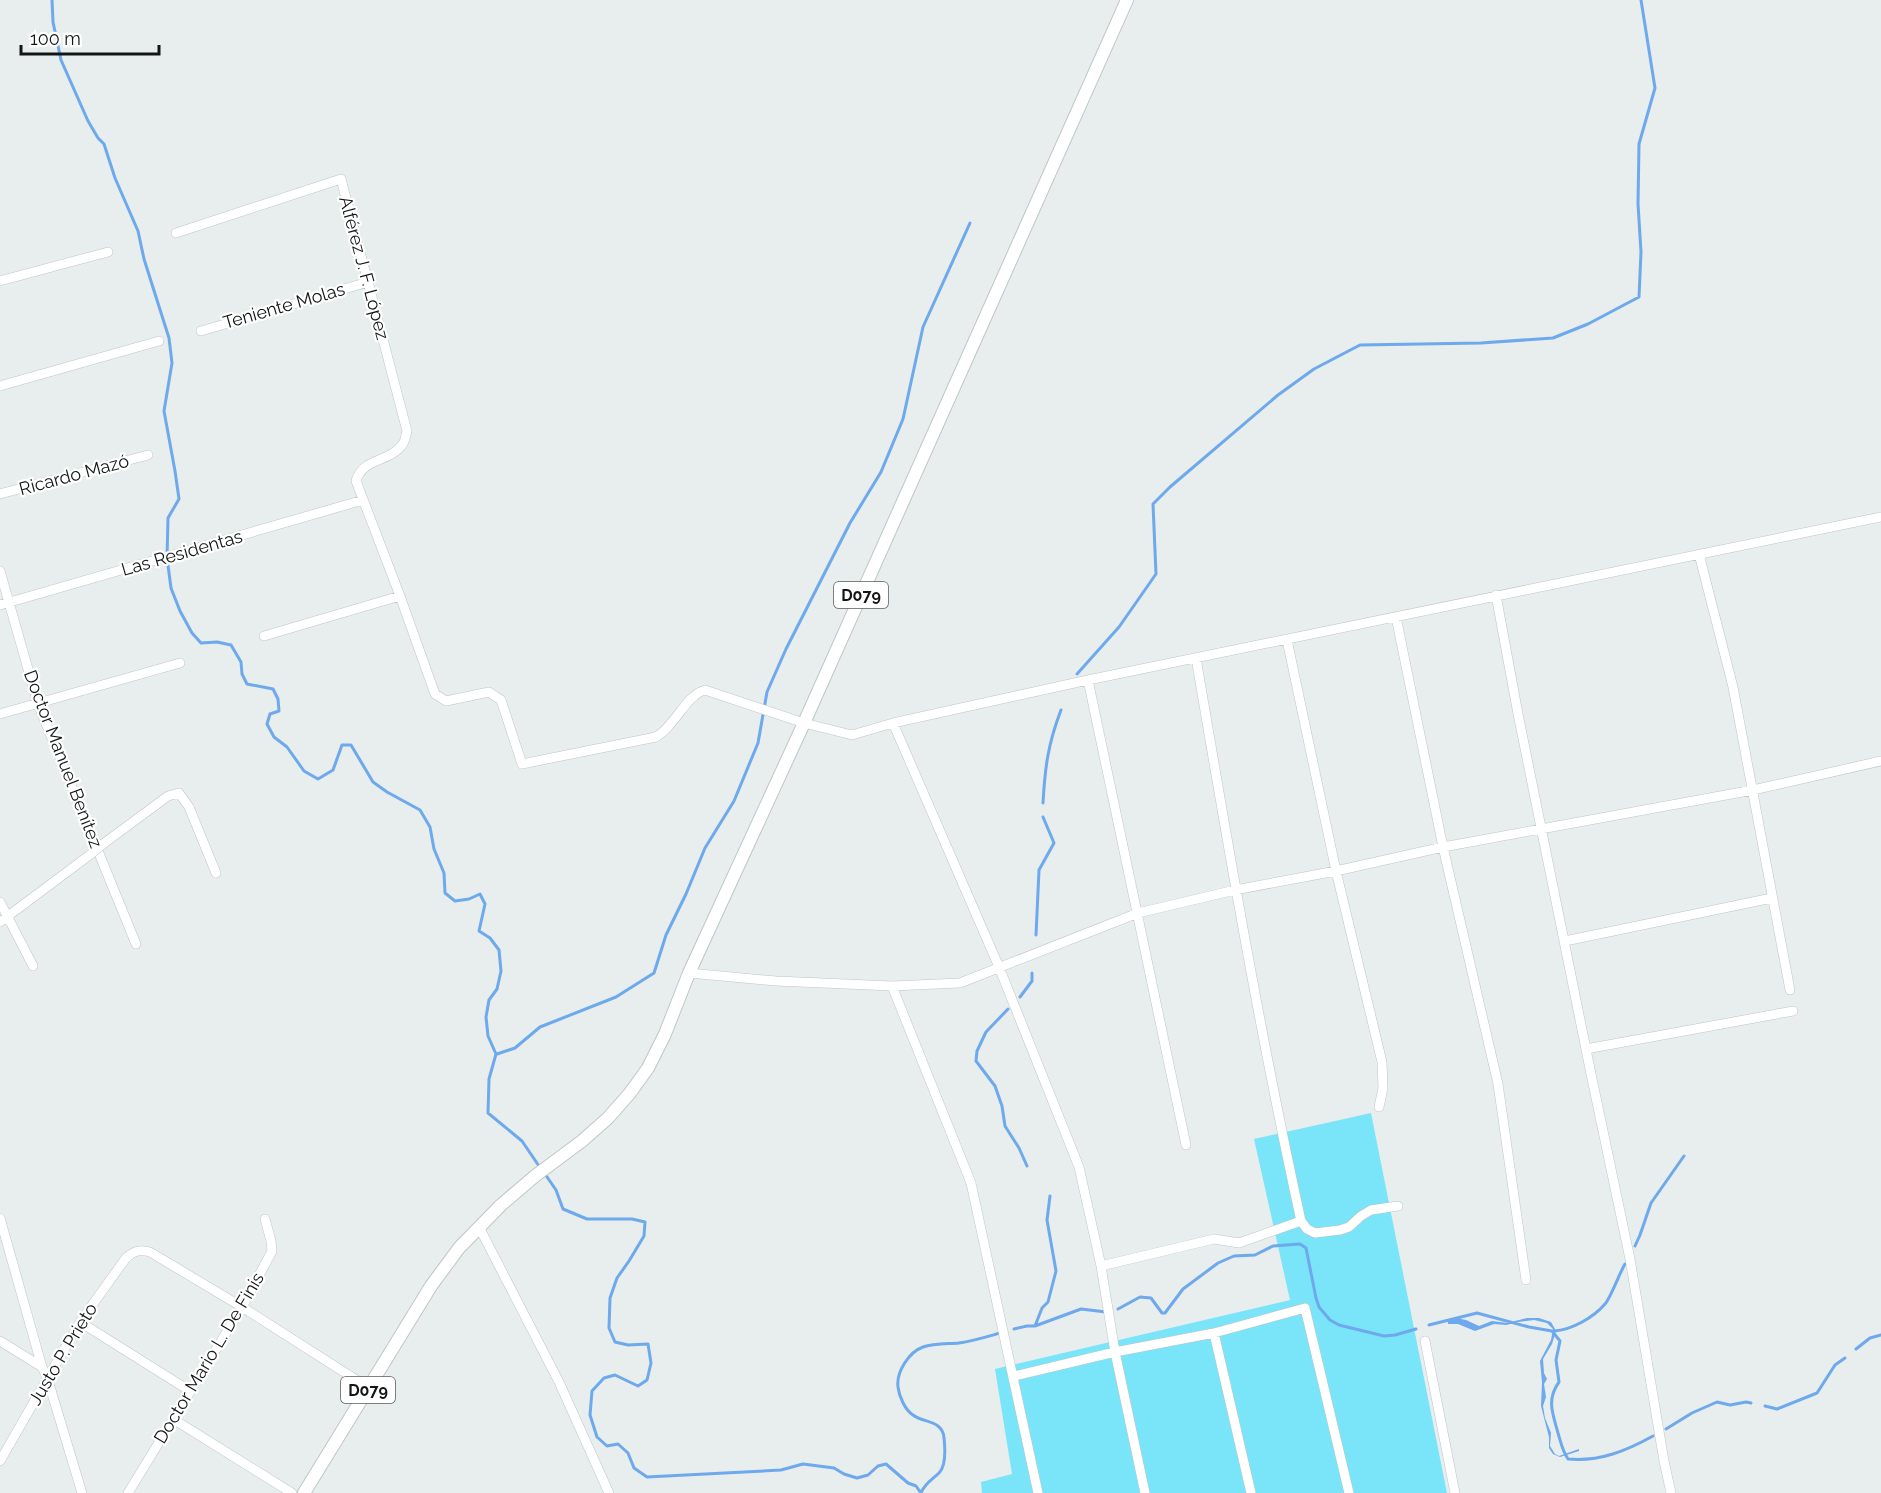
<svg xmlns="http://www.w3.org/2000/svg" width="1881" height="1493" font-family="Raleway,sans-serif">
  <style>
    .green { fill: #7ae5f8 }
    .water { fill: #6da9ec }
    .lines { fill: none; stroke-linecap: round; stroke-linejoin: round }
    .stream { stroke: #6da9ec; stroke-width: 3 }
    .minor-casing { stroke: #c0c5c6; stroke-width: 10 }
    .major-casing { stroke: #c0c5c6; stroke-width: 14 }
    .minor { stroke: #fff; stroke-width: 9 }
    .major { stroke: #fff; stroke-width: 12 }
    .minor-bridge-casing { stroke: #c0c5c6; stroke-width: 10; stroke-linecap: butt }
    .minor-bridge { stroke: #fff; stroke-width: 9 }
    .labels { text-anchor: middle; stroke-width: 4.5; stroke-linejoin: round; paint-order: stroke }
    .shield { fill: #fff; stroke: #5a5c5c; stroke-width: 1.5 }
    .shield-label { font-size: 16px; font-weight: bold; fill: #141616 }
    .street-label { font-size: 18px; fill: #141616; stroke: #fff }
  </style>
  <rect width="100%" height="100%" fill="#e8eded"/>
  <!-- green -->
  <path class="green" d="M1371,1113L1447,1493H982L981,1482L1012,1474L995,1369L1290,1300L1254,1139Z"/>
  <!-- water -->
  <path class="water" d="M1456,1318L1466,1320L1479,1326L1492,1321L1507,1323L1527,1318H1539L1551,1322L1556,1331L1552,1344L1543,1359L1544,1373L1547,1379L1544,1384L1546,1397L1543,1406L1545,1418L1551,1433L1550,1446L1555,1454L1559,1456L1579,1449V1451L1560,1457L1553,1454L1549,1448V1437L1541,1406L1542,1382L1540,1361L1551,1340L1553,1329L1547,1323L1534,1320L1518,1322L1506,1325L1494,1324L1475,1331L1458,1324H1448V1320Z"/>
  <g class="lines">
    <!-- stream -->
    <path class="stream" d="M52,0L53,22L61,60L88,121L98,138L104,144L115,178L138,231L144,259L169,338L172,363L164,411L175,471L179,499L168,518L167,558L171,588L180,611L192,633L201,643L217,642L231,645L241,662L242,674L247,684L273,689L278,699L279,711L270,714L267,724L274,737L287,747L304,771L318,779L333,770L342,745H351L373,782L387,792L420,810L430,827L434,849L444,873L445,893L455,901L469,899L480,894L485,904L479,931L490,938L499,950L501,971L497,989L489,1000L486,1017L488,1036L496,1054L489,1079L488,1113L522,1141L541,1169
      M1077,674L1119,627L1156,574L1153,504L1170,487L1278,395L1314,369L1360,345L1481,343L1553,338L1588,324L1639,297L1641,252L1638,204L1639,144L1655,88L1641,0
      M1043,803C1045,767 1048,744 1061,710
      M1036,935L1039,870L1054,843L1043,817
      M1020,997L1032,981V973
      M1008,1009L986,1032L977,1051L976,1061L995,1086L1002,1106L1005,1126L1019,1148L1027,1166
      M497,1054L515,1048L540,1027L616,997L654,973L666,935L686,894L705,848L734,801L758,743L767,692L786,649L850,523L881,472L903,419L923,327L970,223
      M545,1174L556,1190L563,1209L587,1219H632L645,1222L644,1236L629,1261L617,1278L610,1298L609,1328L615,1342L628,1345L648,1344L651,1363L647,1380L638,1386L615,1375L604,1378L592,1391L590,1415L597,1437L607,1446L618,1444L628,1453L634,1468L647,1477L781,1470L803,1464L834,1468L844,1474L857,1478L868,1475L878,1466L886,1464L908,1483L916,1486L921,1493
      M1635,1246L1640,1235L1651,1203L1684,1156
      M1118,1309L1140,1297L1151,1298L1162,1313H1165L1183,1289L1218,1263L1234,1256L1255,1255L1273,1246L1300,1244L1306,1248L1316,1298L1319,1307L1330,1320L1339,1325L1384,1336L1395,1335L1416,1329
      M1429,1325L1477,1313L1529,1327L1552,1331L1560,1341L1556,1360L1559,1382C1546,1400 1553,1414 1558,1433C1561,1443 1562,1450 1568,1459C1599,1462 1626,1451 1653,1436
      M1035,1326L1042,1308L1048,1302L1056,1271L1047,1220L1050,1196
      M1014,1329L1027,1326H1035L1081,1309L1106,1312
      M1554,1331C1572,1330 1594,1317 1605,1304C1611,1297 1619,1274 1625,1264
      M1856,1349L1870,1338L1881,1335
      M1765,1406L1777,1409L1817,1393L1835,1365L1845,1358
      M1666,1429L1692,1413L1717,1402L1730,1405L1746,1402L1751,1403
      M921,1493C925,1483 932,1480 939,1473C946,1466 945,1447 944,1438C943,1420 923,1423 913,1415C905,1410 899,1396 898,1387C896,1372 909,1352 923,1347C934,1343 948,1344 959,1343C973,1341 986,1337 1000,1333"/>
    <defs>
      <path id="minor" d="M176,233L341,179L407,431C406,435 405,442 402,445C389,463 363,457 356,481L400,596L435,694L446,701L489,692L501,700L522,764L656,737C675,726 686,695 705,690L804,723L852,735L893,723L1088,680L1881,517
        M0,281L108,252
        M201,331L368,282
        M0,386L159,341
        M0,494L148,455
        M1699,554L1733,687L1790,990
        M0,571L38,704L136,944
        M1496,595L1518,714L1591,1074L1630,1259L1664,1461L1671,1493
        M0,605L363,500
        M1396,617L1443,847L1498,1084L1526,1280
        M264,636L400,596
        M1287,640L1336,871L1382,1062L1383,1088L1379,1107
        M1196,658C1228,846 1260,1034 1301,1221L1307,1229L1315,1233L1340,1230L1349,1227L1361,1216L1371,1210L1398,1206
        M1088,680L1186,1145
        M0,714L180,663
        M893,723L999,967L1079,1167L1101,1266L1115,1352L1145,1493
        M103,844L168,796L179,793L189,807L216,873
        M0,902L33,966
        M0,922L91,854
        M1565,941L1772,898
        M689,973L776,981L892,986L960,983L1138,913L1235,890L1336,871L1443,847L1753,790L1881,761
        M892,986L971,1183L1038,1493
        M1586,1049L1793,1011
        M0,1218L42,1367L47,1377L82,1493
        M479,1227L559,1382L609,1493
        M1101,1266L1214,1239L1239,1243L1301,1221
        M80,1322L190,1391
        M1214,1333L1251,1493
        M0,1341L42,1367
        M1425,1341L1455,1493
        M1014,1376L1115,1352L1214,1333L1305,1308L1349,1493
        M173,1419L292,1493
        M0,1461L80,1322L126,1258C134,1251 140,1249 150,1252L242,1307L369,1388
        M128,1493L242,1307L272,1251L271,1241L265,1219"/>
      <path id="major" d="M304,1493L431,1286L459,1248L501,1205L535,1176L582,1141L608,1118L630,1093L648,1068L665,1034L689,973L804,723L1127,0"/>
    </defs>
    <!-- minor casing -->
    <use href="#minor" class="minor-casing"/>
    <!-- major casing -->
    <use href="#major" class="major-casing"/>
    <!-- minor -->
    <use href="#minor" class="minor"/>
    <!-- major -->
    <use href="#major" class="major"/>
    <defs>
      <path id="minor-bridge" d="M91,854L103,844"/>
    </defs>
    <!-- minor-bridge casing -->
    <use href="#minor-bridge" class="minor-bridge-casing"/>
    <!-- minor-bridge -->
    <use href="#minor-bridge" class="minor-bridge"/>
  </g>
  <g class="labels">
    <!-- shield labels -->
    <g class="shield">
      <rect x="834" y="582" width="54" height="26" rx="4.5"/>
      <rect x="341" y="1377" width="54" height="26" rx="4.5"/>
    </g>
    <g class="shield-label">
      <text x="861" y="601">D079</text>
      <text x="368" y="1396">D079</text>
    </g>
    <!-- street labels -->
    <g class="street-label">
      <text transform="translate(364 268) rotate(75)" y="6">Alférez J. F. López</text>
      <text transform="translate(284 306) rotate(-16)" y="6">Teniente Molas</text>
      <text transform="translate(74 475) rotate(-15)" y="6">Ricardo Mazó</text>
      <text transform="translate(182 553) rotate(-16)" y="6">Las Residentas</text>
      <text transform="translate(63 759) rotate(69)" y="6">Doctor Manuel Benítez</text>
      <text transform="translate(63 1354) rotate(-59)" y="6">Justo P. Prieto</text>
      <text transform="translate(209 1358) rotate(-59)" y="6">Doctor Mario L. De Finis</text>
    </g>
  </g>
  <!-- scale -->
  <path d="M21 45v9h138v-9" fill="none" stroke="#141616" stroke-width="3"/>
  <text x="30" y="45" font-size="18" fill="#141616" stroke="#ffffff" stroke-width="4.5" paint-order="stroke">100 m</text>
</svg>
